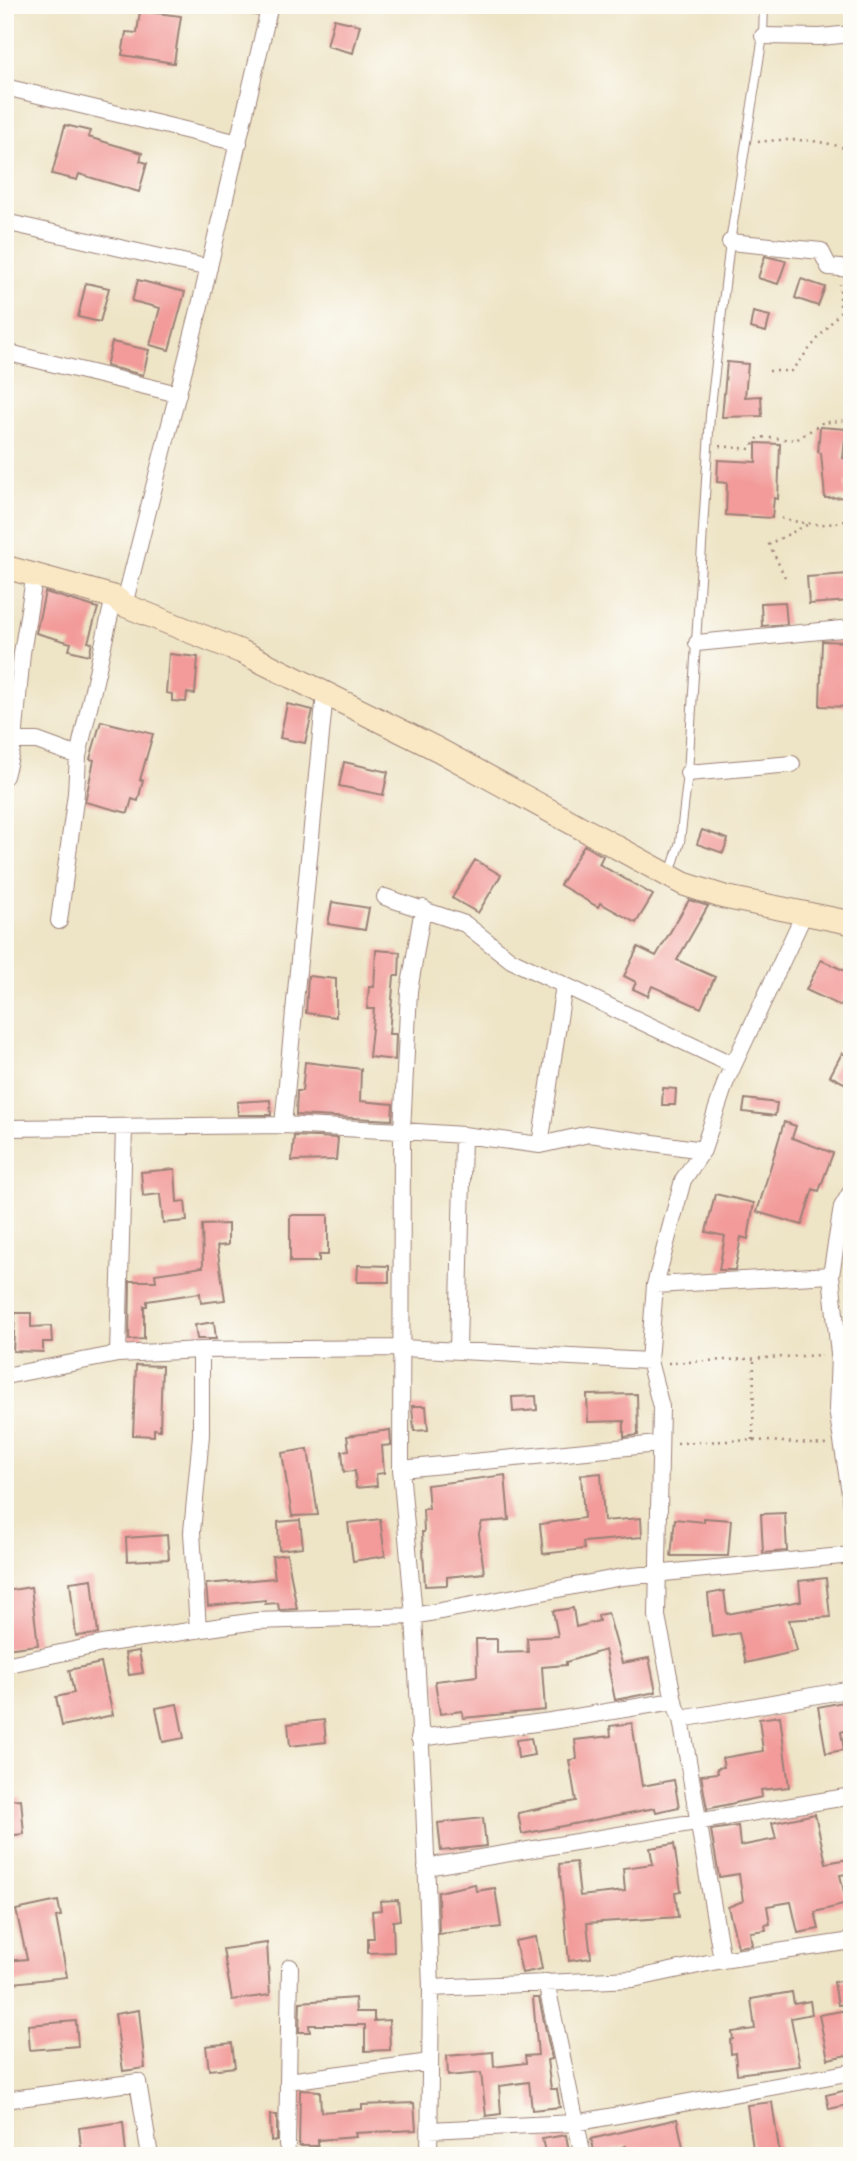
<svg xmlns="http://www.w3.org/2000/svg" width="857" height="2161" font-family="'Sorts Mill Goudy',serif">
  <style>
    .building { fill: #f29b9a }
    .lines { fill: none; stroke-linecap: round; stroke-linejoin: round }
    .lane-casing { stroke: #9c8278; stroke-width: 10 }
    .street-casing { stroke: #9c8278; stroke-width: 18 }
    .secondary-casing { stroke: #9c8278; stroke-width: 25 }
    .path { stroke: #9c8278; stroke-width: 2.5; stroke-dasharray: 2 5; stroke-linecap: butt }
    .lane { stroke: #fff; stroke-width: 8 }
    .street { stroke: #fff; stroke-width: 16 }
    .secondary { stroke: #fae7c3; stroke-width: 23 }
  </style>
  <rect width="100%" height="100%" fill="#fdfcf7"/>
  <filter id="ink" filterUnits="userSpaceOnUse"><feTurbulence type="fractalNoise" baseFrequency=".0143" numOctaves="2"/><feDisplacementMap in="SourceGraphic" scale="14" xChannelSelector="R" yChannelSelector="G"/><feConvolveMatrix kernelMatrix="1 2 1 2 8 2 1 2 1" color-interpolation-filters="sRGB"/></filter>
  <filter id="wash" filterUnits="userSpaceOnUse"><feTurbulence type="fractalNoise" baseFrequency=".00686" numOctaves="4" result="noise"/><feDisplacementMap in="SourceGraphic" scale="28" xChannelSelector="R" yChannelSelector="G"/><feGaussianBlur stdDeviation="1.57" result="paint"/><feColorMatrix in="noise" values="0 0 0 0 0 0 0 0 0 0 0 0 0 0 0 0 0 1.4 0 .05"/><feComposite in="paint" operator="in"/></filter>
  <g filter="url(#wash)">
    <rect width="100%" height="100%" fill="#eee4c6"/>
    <g id="blocks">
      <!-- building -->
      <path class="building" d="M140,11L181,16L174,63L122,55L126,32L137,33Z
        M334,19L360,25L353,53L327,46Z
        M65,125L90,131L88,137L142,153L140,161L147,163L139,192L79,174L77,180L52,174Z
        M765,256L786,261L778,284L758,278Z
        M801,279L825,287L818,306L795,298Z
        M138,280L185,292L169,350L150,345L160,308L132,301Z
        M86,283L109,288L100,322L78,317Z
        M753,312L770,316L766,332L750,328Z
        M112,342L149,350L143,375L106,366Z
        M727,362L748,364L745,397L761,396L762,416L722,417Z
        M820,427L846,429L843,458L852,459V483L845,482L847,497L825,498L821,453L818,452Z
        M756,443L780,444L778,499L774,498L772,518L726,515L727,483L717,482L718,460L756,462Z
        M848,574L850,601L809,604L807,577Z
        M45,592L98,608L88,642L92,643L89,655L69,650L71,643L36,633Z
        M785,602L787,624L762,626L761,603Z
        M822,641L852,642V707L820,706Z
        M169,654L198,657L195,694L187,693L186,702L172,701V694L166,693Z
        M287,704L313,710L305,743L280,738Z
        M101,721L153,734L140,780H143L138,801L132,799L128,813L85,802L94,760L90,759Z
        M344,762L388,772L383,795L339,786Z
        M702,830L728,839L723,853L697,844Z
        M584,845L603,856L599,864L653,895L636,923L600,903L598,907L560,885Z
        M475,860L501,875L478,913L452,898Z
        M689,900L708,906L677,960L715,977L701,1008L652,986L648,996L633,989L636,982L624,976L638,947L656,956Z
        M332,902L369,908L365,930L328,924Z
        M376,950L400,952L399,976H394L389,1034H396L395,1060L369,1057L374,1009H367L369,987H374Z
        M821,960L852,974V983L841,1006L806,990Z
        M308,976L336,979V1017L306,1013Z
        M842,1053L852,1058V1087L830,1076Z
        M305,1062L361,1069L360,1101L393,1104L392,1120L296,1115L297,1091H302Z
        M663,1088L676,1089L675,1105H662Z
        M745,1099L777,1103L775,1116L743,1112Z
        M270,1100L271,1115H238L237,1102Z
        M784,1122L796,1126L792,1138L833,1153L819,1191L813,1189L802,1225L757,1212Z
        M294,1136L338,1138L336,1160L292,1161Z
        M175,1169L177,1202L185,1201L187,1221L163,1223L160,1194L143,1196L141,1172Z
        M715,1194L754,1203L748,1239L741,1237L735,1270H719L725,1236L706,1232Z
        M290,1215H328V1255H319V1262H290Z
        M228,1224V1245L217,1246L225,1300L201,1303L200,1293L147,1301V1306H144V1339L129,1340L130,1281H156L155,1274L203,1267L202,1225Z
        M358,1265L389,1266V1282H357Z
        M15,1313H31V1327L51,1326L52,1342H43V1352L13,1351Z
        M214,1322L216,1339H197L195,1325Z
        M136,1365L162,1366L160,1430L154,1429V1436L133,1435Z
        M637,1394L638,1435L624,1437V1421L588,1422L587,1395Z
        M536,1396L537,1410L513,1412L512,1397Z
        M412,1406H426L428,1430L414,1431Z
        M390,1430L391,1445L382,1446L384,1473L376,1474L377,1486L356,1488L355,1471L344,1472L342,1451L349,1450L347,1436Z
        M308,1449L318,1515L292,1516L282,1453Z
        M601,1473L604,1521L641,1518L642,1537L583,1542L584,1549L543,1554L540,1524L584,1518L581,1475Z
        M505,1475L509,1520L482,1522L479,1533L484,1573L447,1577V1585L425,1586L422,1532H424L423,1509H429L427,1485Z
        M785,1513L787,1551L763,1553L761,1514Z
        M704,1518L731,1520L728,1556H671L675,1519L704,1522Z
        M380,1519L385,1556L353,1561L348,1523Z
        M300,1520L303,1547L279,1550L278,1522Z
        M167,1535L169,1559L127,1561L126,1538Z
        M287,1554L297,1609L279,1610L278,1603L265,1604V1600L208,1606L206,1584L275,1578L272,1556Z
        M826,1578L830,1617L789,1620L797,1651L746,1663L739,1633L712,1637L708,1594L724,1591L727,1614L801,1601L799,1581Z
        M92,1579L98,1634L76,1636L70,1582Z
        M31,1587L38,1645L5,1649V1591Z
        M573,1608L576,1627L599,1621L598,1615L608,1613L622,1663L649,1658L656,1692L615,1700L605,1650L566,1662V1665L542,1667L545,1710L463,1718L462,1711L440,1714L435,1681L477,1676L476,1639H497V1653L528,1652L527,1638L558,1636L553,1611Z
        M139,1651L143,1673L129,1675L125,1653Z
        M101,1663L113,1715L62,1726L56,1697L74,1693L69,1670Z
        M843,1702L848,1730L841,1732L844,1750L826,1753L818,1707Z
        M177,1704L184,1738L163,1742L156,1708Z
        M780,1716L789,1787L761,1790L762,1797L707,1809L701,1775L718,1773L717,1768L724,1767L722,1758L763,1751L759,1719Z
        M324,1720L326,1742L290,1746L288,1724Z
        M632,1723L642,1786L674,1780L679,1807L656,1812L655,1808L522,1834L518,1813L576,1801L569,1760L577,1759L575,1740L611,1736L610,1726Z
        M531,1738L534,1755L518,1758L516,1740Z
        M21,1799L24,1834L5,1836V1800Z
        M815,1814L826,1863L849,1859L852,1873L840,1875L847,1904L815,1912L819,1929L798,1933L791,1902L767,1906L770,1924L765,1925L766,1930L750,1932L752,1945L738,1947L728,1907L743,1901L739,1874L719,1877L711,1830L738,1826L740,1846L776,1839L772,1823Z
        M483,1818L486,1846L441,1851L438,1823Z
        M674,1844L681,1891L675,1892L678,1917L587,1923L591,1958L569,1961L559,1864L576,1862L580,1896L625,1891L623,1868L653,1864L650,1848Z
        M475,1884L476,1891L495,1888L501,1927L439,1934L438,1892Z
        M398,1900L400,1920L393,1921L394,1952L368,1953V1938H374L372,1911L381,1910L380,1901Z
        M58,1901L61,1916L56,1917L67,1977L5,1984V1961L27,1959L16,1910Z
        M536,1937L542,1969L522,1973L515,1941Z
        M267,1943L270,1995L232,2000L223,1949Z
        M852,1979V2003L838,2005L834,1982Z
        M792,1992L794,2004L810,2001L812,2014L791,2018L800,2066L737,2074L735,2053L731,2054L730,2040L733,2039L732,2032L755,2029L751,1999Z
        M355,1998L356,2012H374V2021L389,2020L390,2050L365,2051V2025H309L310,2032H299L300,2002Z
        M533,1998H539L552,2059L547,2060L551,2089H557L560,2107L532,2110L529,2082L499,2086L501,2114L486,2116L481,2073L448,2076L447,2056L493,2052L494,2067L526,2063L525,2056L538,2055Z
        M139,2010L145,2068L123,2071L115,2014Z
        M847,2010L852,2054L828,2059L819,2015Z
        M76,2021L78,2046L30,2050L28,2025Z
        M232,2043L235,2067L209,2070L206,2046Z
        M852,2089V2104L829,2109L826,2095Z
        M300,2090L320,2091L321,2112L362,2109V2105L414,2103L416,2130L355,2133L356,2137L318,2140V2146H299Z
        M772,2102L780,2156H754L747,2105Z
        M270,2115H277V2141H271Z
        M677,2119L685,2156H629L626,2146L595,2154L591,2139Z
        M123,2122L126,2154L82,2156L79,2128Z
        M566,2135L570,2156H546L542,2139Z"/>
    </g>
  </g>
  <g filter="url(#ink)">
    <use href="#blocks" fill-opacity="0" stroke="#9c8278" stroke-width="2"/>
    <g class="lines">
      <defs>
        <path id="lane" d="M670,874L680,842L688,773L710,415L730,242L763,36L764,5"/>
        <path id="street" d="M247,5L269,10
          M763,36L820,37L852,34
          M5,87L239,143
          M5,222L209,268
          M730,242L821,251L829,267L852,269
          M5,352L178,394
          M124,605L198,314L270,5
          M697,643L852,628
          M14,741H37L78,756
          M688,773L792,764
          M5,776L14,741L22,653L35,573
          M385,897L465,924L511,960L733,1065
          M59,921L76,793L78,756L114,597
          M283,1125L325,693
          M5,1128L283,1125L402,1131L409,991L423,908
          M540,1145L564,985
          M852,1190L842,1207L831,1275L839,1354L837,1409L852,1506
          M655,1285L831,1275
          M458,1350L463,1135
          M118,1354L124,1127
          M5,1376L118,1354L201,1350L402,1348L649,1361
          M401,1469L658,1444
          M198,1630L192,1532L201,1435V1350
          M5,1665L102,1644L256,1621L414,1616L622,1577L852,1555
          M681,1719L852,1689
          M419,1738L551,1721L674,1701
          M426,1867L852,1796
          M722,1960L681,1719L674,1701L657,1616L661,1407L649,1361L655,1285L683,1180L703,1150L726,1081L805,912
          M546,1982L583,2156
          M431,1988L633,1979L722,1960L852,1941
          M288,2081L430,2062
          M5,2100L138,2082L150,2156
          M429,2130L575,2123L852,2072
          M287,2145L290,1967
          M429,2156L431,1988L424,1804L414,1616L401,1469L402,1131L463,1135L540,1145L589,1134L703,1150"/>
        <path id="secondary" d="M5,567L114,597L124,605L242,652L437,749L684,884L724,897L852,923"/>
      </defs>
      <!-- lane casing -->
      <use href="#lane" class="lane-casing"/>
      <!-- street casing -->
      <use href="#street" class="street-casing"/>
      <!-- secondary casing -->
      <use href="#secondary" class="secondary-casing"/>
      <!-- path -->
      <path class="path" d="M758,142C787,138 824,139 852,151
        M769,371H791L840,312V284
        M720,446L750,449L759,437L796,440L822,423L846,420
        M781,518C807,525 826,527 852,519
        M785,577L769,544L807,525
        M668,1363L822,1355
        M753,1440L754,1360
        M677,1443L753,1440L827,1445"/>
      <!-- lane -->
      <use href="#lane" class="lane"/>
      <!-- street -->
      <use href="#street" class="street"/>
      <!-- secondary -->
      <use href="#secondary" class="secondary"/>
    </g>
  </g>
  <!-- margin -->
  <rect width="857" height="2161" fill="none" stroke="#fdfcf7" stroke-width="28"/>
</svg>
